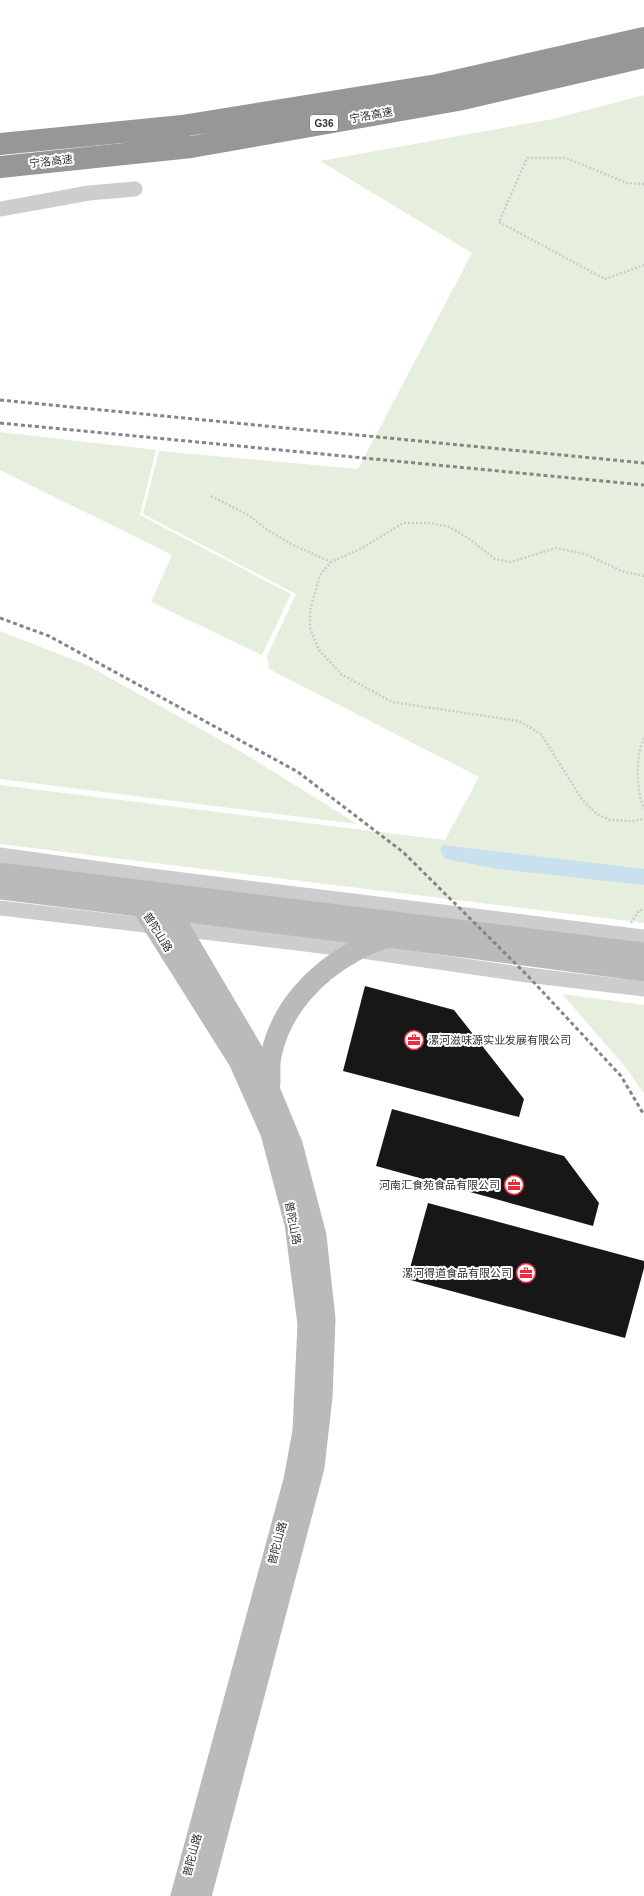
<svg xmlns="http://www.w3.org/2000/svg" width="644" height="1896" font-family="Arial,'Noto Sans SC',sans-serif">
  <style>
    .green { fill: #e6eede }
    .water { fill: #c9e0ee }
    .building { fill: #171717 }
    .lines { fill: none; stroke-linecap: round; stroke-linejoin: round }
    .path { stroke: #cdcdcd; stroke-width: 2.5; stroke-dasharray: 2 2; stroke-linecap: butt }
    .minor { stroke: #cdcdcd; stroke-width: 15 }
    .secondary { stroke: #bababa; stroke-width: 21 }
    .motorway { stroke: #979797; stroke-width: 22 }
    .rail { stroke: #858585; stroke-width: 3; stroke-dasharray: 4 3; stroke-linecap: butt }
    .labels { text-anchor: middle; stroke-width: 4; stroke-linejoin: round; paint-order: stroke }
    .shield { fill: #fff; stroke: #6e6e6e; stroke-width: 1 }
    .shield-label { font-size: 10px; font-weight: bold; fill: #303030 }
    .street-label { font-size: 11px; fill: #303030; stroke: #fff }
    .poi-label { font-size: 11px; fill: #303030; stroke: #fff; text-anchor: end }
  </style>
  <rect width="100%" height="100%" fill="#fff"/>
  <!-- green -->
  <path class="green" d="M644,95V923L0,844V785L445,840L479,777L269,669L267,656L296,594L143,514L159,451L358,469L472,253L320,161L553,119Z
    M0,432L156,450L140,515L291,594L262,655L151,602L172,555L0,470Z
    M0,631L87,665L240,751L357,824L0,779Z
    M562,994L644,1005V1094L628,1070Z"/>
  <!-- water -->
  <path class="water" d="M443,845L644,869V885L499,869L445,859L440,850Z"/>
  <!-- building -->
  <path class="building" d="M365,986L454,1010L524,1099L519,1117L343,1071Z
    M392,1109L564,1156L599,1203L593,1226L376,1166Z
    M428,1203L644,1261V1268L625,1338L407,1279Z"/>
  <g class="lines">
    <!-- path -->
    <path class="path" d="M644,184L627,183L566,158H527L499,222L605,279L644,265
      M211,496L250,516L266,529L291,544L331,562
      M644,576L622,571L585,554L556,548L511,562L495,559L468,538L450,527L429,523H403L362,548L331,562L320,575L310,610V628L319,650L341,674L392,702L519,721L541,734L583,801L597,814L610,820L632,821L644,819
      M644,738C635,758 636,789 644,809
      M631,923L638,912L644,909"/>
    <!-- minor -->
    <path class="minor" d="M0,209L89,193L135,189
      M0,855L151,876L644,937
      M0,908L355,950L527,975L644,989"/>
    <!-- secondary -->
    <path class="secondary" d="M0,873L644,953
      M0,889L387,937L644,971
      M270,1084C270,1075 269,1065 271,1056C280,1010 314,973 355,951C365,945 376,942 386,937
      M181,1896L294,1480L303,1431L308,1324L295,1224L271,1133L239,1061L142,907L150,891L170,911L255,1055L292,1144L316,1236L325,1319L322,1397L314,1467L201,1896"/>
    <!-- motorway -->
    <path class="motorway" d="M0,144L182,126L437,85L644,38
      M0,167L191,147L458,100L644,57"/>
    <!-- rail -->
    <path class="rail" d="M0,400L644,463
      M0,423L644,485
      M0,618L49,636L298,772L403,852L527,975L621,1076L644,1115"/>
  </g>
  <!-- icons -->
  <defs>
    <symbol id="office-ring" viewBox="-11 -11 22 22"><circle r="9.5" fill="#fff" stroke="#ef2a3a" stroke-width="1.5"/><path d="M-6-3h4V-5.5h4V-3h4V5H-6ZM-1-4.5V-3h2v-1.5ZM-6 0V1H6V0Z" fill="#ef2a3a"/></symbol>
  </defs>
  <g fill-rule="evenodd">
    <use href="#office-ring" x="403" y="1029" width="22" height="22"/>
    <use href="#office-ring" x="503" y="1174" width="22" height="22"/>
    <use href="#office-ring" x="515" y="1262" width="22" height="22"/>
  </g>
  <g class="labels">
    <!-- shield labels -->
    <rect class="shield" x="310" y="115" width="28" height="16" rx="3"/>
    <g class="shield-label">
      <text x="324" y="127">G36</text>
    </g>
    <!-- street labels -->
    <g class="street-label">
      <text transform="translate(371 115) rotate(-10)" y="4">宁洛高速</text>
      <text transform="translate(51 161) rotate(-6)" y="4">宁洛高速</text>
      <text transform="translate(158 932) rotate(58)" y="4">普陀山路</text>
      <text transform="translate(293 1223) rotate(79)" y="4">普陀山路</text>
      <text transform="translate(277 1543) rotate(-75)" y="4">普陀山路</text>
      <text transform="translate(192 1855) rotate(-75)" y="4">普陀山路</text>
    </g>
    <!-- poi labels -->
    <g class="poi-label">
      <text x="428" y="1044" text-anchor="start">漯河滋味源实业发展有限公司</text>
      <text x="500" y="1189">河南汇食苑食品有限公司</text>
      <text x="512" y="1277">漯河得道食品有限公司</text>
    </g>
  </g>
</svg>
